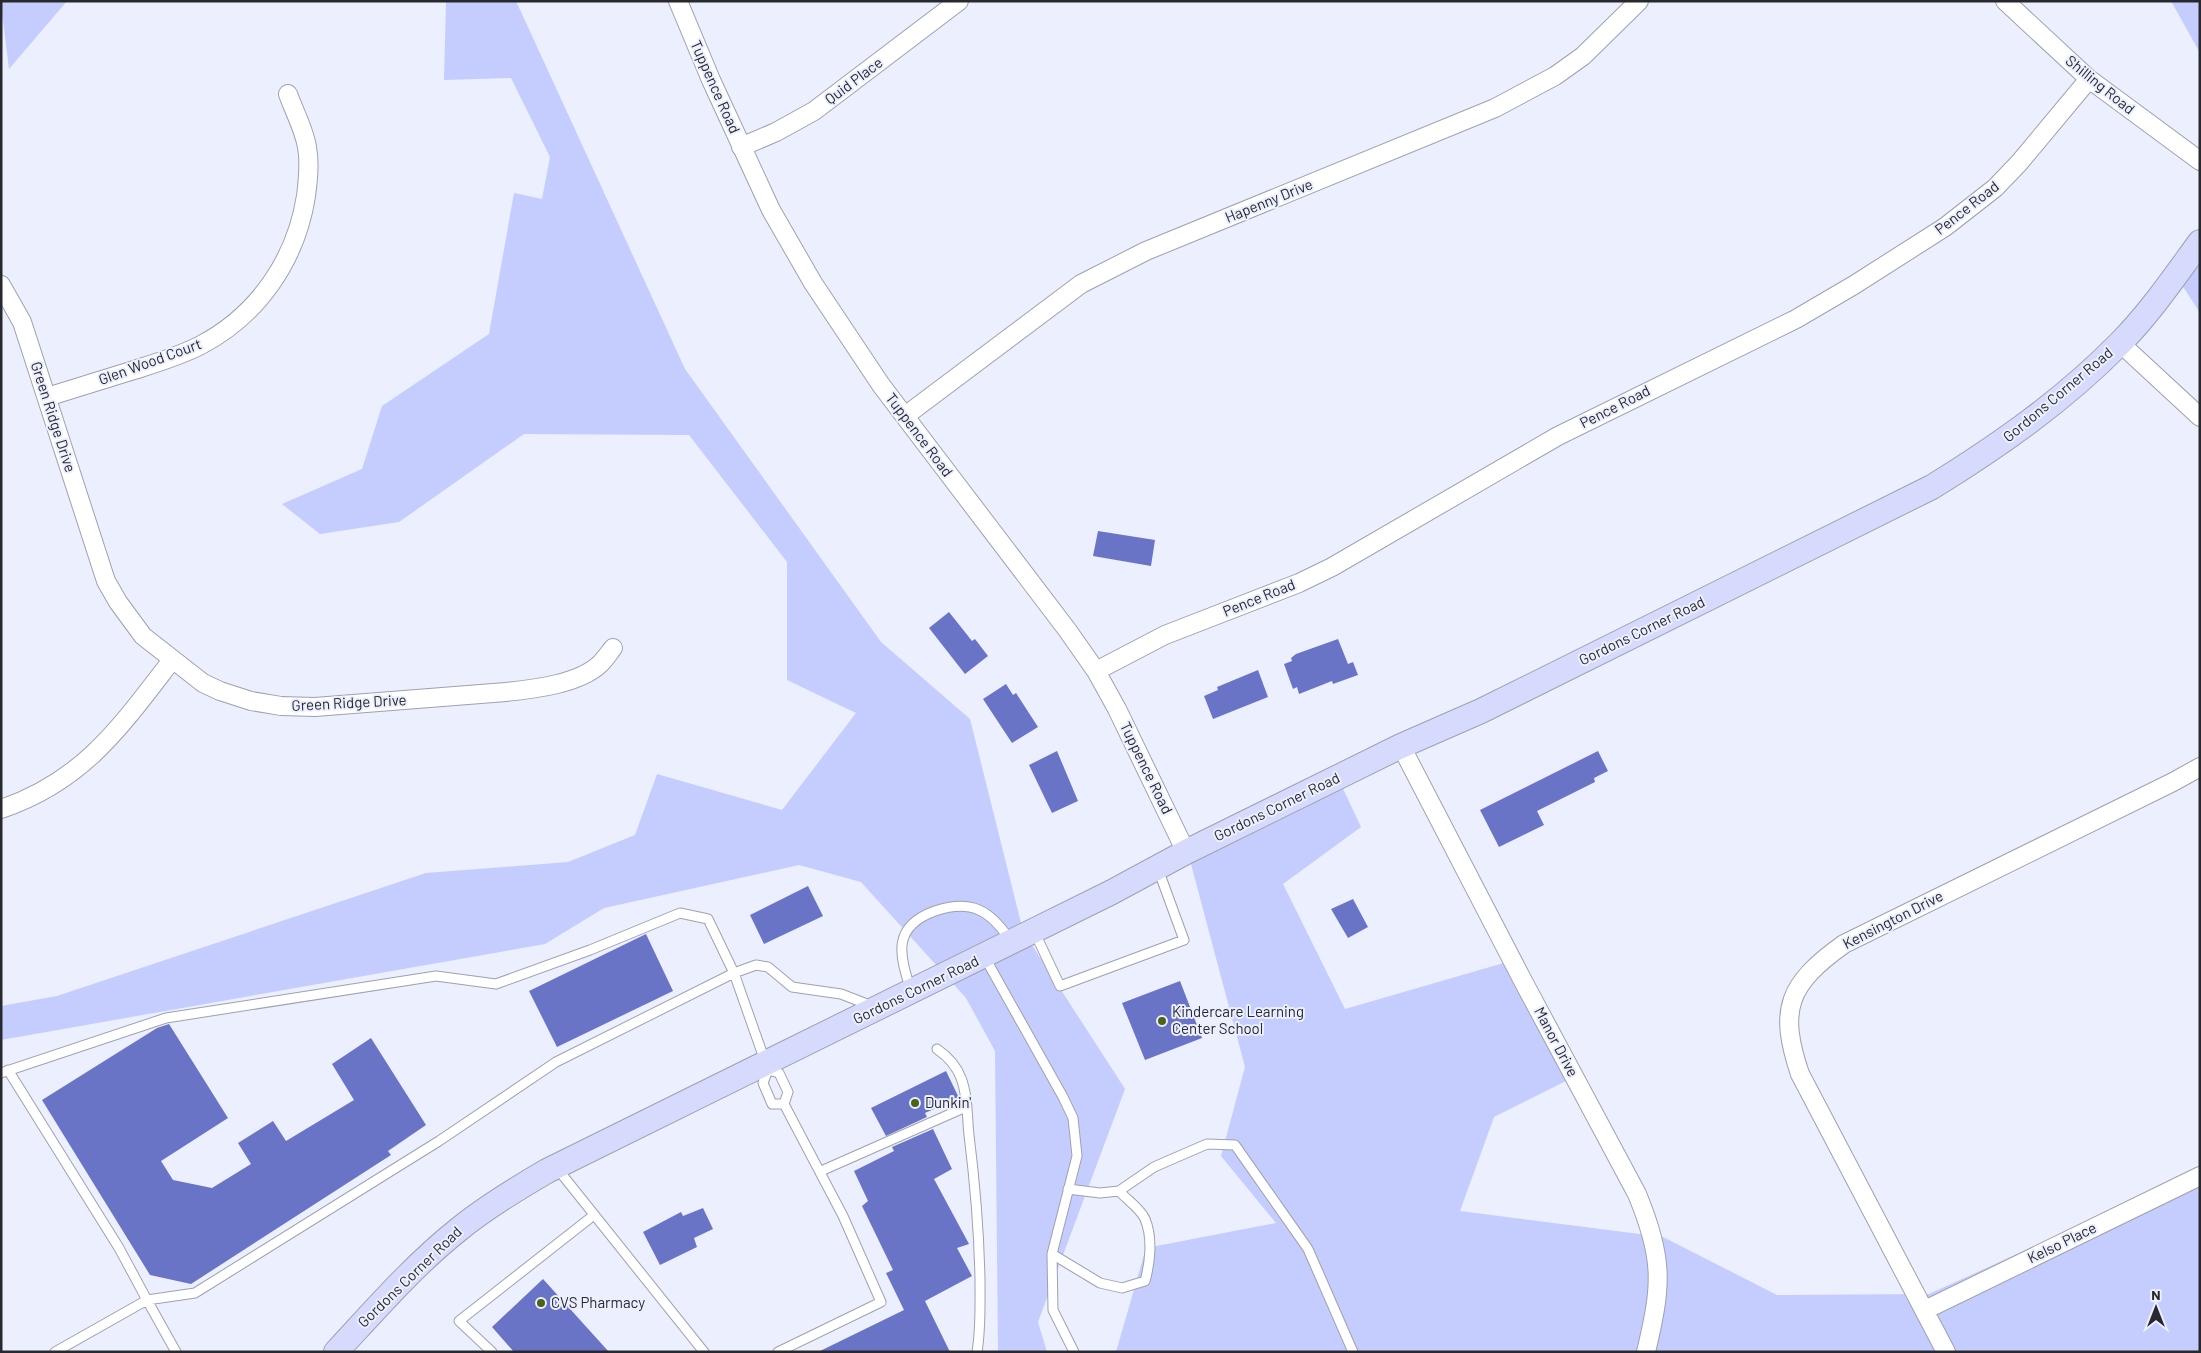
<svg xmlns="http://www.w3.org/2000/svg" width="2201" height="1353" font-family="Barlow,sans-serif">
  <style>
    .green { fill: #c4cdfd }
    .building { fill: #6a74c7 }
    .lines { fill: none; stroke-linecap: round; stroke-linejoin: round }
    .lane-casing { stroke: #9ea1af; stroke-width: 11 }
    .street-casing { stroke: #9ea1af; stroke-width: 20 }
    .secondary-casing { stroke: #9ea1af; stroke-width: 26 }
    .lane { stroke: #fff; stroke-width: 9 }
    .street { stroke: #fff; stroke-width: 18 }
    .secondary { stroke: #d6dafc; stroke-width: 24 }
    .poi-dot { fill: #496414; stroke: #eceffe; stroke-width: 2 }
    .labels { text-anchor: middle; stroke-width: 4; stroke-linejoin: round; paint-order: stroke }
    .street-label { font-size: 15px; fill: #28292e; stroke: #eceffe }
    .poi-label { font-size: 15px; fill: #28292e; stroke: #eceffe; text-anchor: start }
  </style>
  <rect width="100%" height="100%" fill="#eceffe"/>
  <!-- green -->
  <path class="green" d="M1,1H67L9,69L1,4Z
    M446,1H516L685,369L881,642L970,719L1023,931L1125,1089L1038,1322L1047,1352H998L995,1051L966,998L861,882L799,865L604,908L545,944L1,1040V1006L57,996L426,873L568,862L635,835L657,774L782,810L856,713L787,680V562L689,435L524,434L399,522L320,534L282,504L362,469L382,406L489,334L514,193L542,199L550,157L511,78L444,80Z
    M2171,1H2200V53Z
    M2200,265V313L2182,285Z
    M1336,774L1361,827L1283,884L1345,1009L1521,958L1582,1073L1494,1117L1460,1211L1663,1237L1777,1295L1929,1294L2200,1171V1352H1116L1146,1248L1276,1223L1221,1156L1245,1067L1187,849Z"/>
  <!-- building -->
  <path class="building" d="M1098,531L1155,540L1151,566L1093,556Z
    M949,612L972,641L975,639L988,656L965,674L929,628Z
    M1338,639L1348,664L1353,662L1358,675L1333,684L1332,681L1299,694L1297,687L1293,689L1284,664L1292,661L1291,658L1296,654Z
    M1258,670L1268,697L1213,719L1204,696L1218,690L1217,687Z
    M1006,684L1013,695L1016,693L1038,727L1012,743L983,699Z
    M1057,751L1078,801L1052,813L1029,765Z
    M1598,751L1608,771L1594,778L1595,782L1537,811L1544,825L1499,847L1480,810Z
    M808,886L823,916L764,944L750,915Z
    M1353,899L1368,927L1348,938L1331,909Z
    M646,934L673,991L557,1047L529,991Z
    M1180,981L1202,1038L1145,1060L1122,1003Z
    M169,1024L228,1118L161,1161L173,1180L212,1188L251,1164L238,1143L273,1121L286,1141L354,1100L332,1064L371,1038L426,1125L388,1151L391,1155L191,1284L150,1275L42,1100L157,1028Z
    M946,1071L959,1098L925,1113L927,1117L886,1136L871,1108Z
    M933,1129L952,1169L934,1179L969,1244L957,1248L972,1276L925,1301L950,1352H818L904,1310L886,1273L893,1270L862,1206L868,1201L854,1171L894,1151L892,1147Z
    M703,1208L713,1229L694,1238L697,1247L660,1265L643,1232L681,1212L683,1216Z
    M543,1279L609,1352H514L492,1327Z"/>
  <g class="lines">
    <defs>
      <path id="lane" d="M1034,931L1060,986L1184,940L1158,869
        M984,956L1063,1097L1073,1118L1077,1156L1052,1254L1053,1310L1074,1352
        M911,990C898,954 893,926 935,911C971,899 990,910 1010,940
        M937,1049C947,1056 957,1067 961,1078C968,1096 967,1117 969,1135C975,1183 979,1231 980,1279C980,1303 981,1328 977,1352
        M8,1070L119,1248L147,1300L55,1352
        M768,1070L779,1073L788,1092L784,1104L843,1216L881,1302L778,1352
        M1,1073L166,1018L436,976L496,984L590,950L680,913L708,919L734,973L766,1064L768,1070L763,1083L772,1104H784
        M556,1167L704,1352
        M821,1171L966,1107
        M1068,1189L1100,1193L1119,1191L1154,1167L1207,1144L1235,1145L1308,1249L1353,1352
        M1052,1254L1100,1283L1122,1288L1145,1281C1150,1263 1153,1238 1145,1219C1141,1209 1126,1199 1119,1191
        M176,1352L147,1300L195,1293L439,1141L556,1062L734,973L756,965L768,967L792,987L841,994L872,1006
        M492,1352L459,1321L594,1215"/>
      <path id="street" d="M678,1L711,80L771,210L813,283L881,385L1068,631L1096,671L1117,709L1186,852
        M2005,1L2089,79L2200,161
        M741,147L776,132L814,111L959,1
        M1,285L22,322L106,581L118,602L143,636L203,683L220,691L251,701L281,706L315,707L506,692C534,689 579,684 600,664C605,659 609,653 613,648
        M2120,343L2200,417
        M47,397C76,388 105,379 134,370C156,363 180,356 201,345C258,315 296,260 306,196C308,180 310,163 307,147C304,129 294,111 288,94
        M905,416L1081,284L1146,251L1495,108L1555,76L1583,56L1639,1
        M1096,671L1165,635L1299,583L1332,567L1558,436L1796,319L1854,285L1945,227L1995,188L2019,163L2089,79
        M1401,746L1523,981L1637,1194C1664,1259 1662,1285 1646,1352
        M1,809C84,781 121,726 172,660
        M1925,1310L2200,1176
        M1946,1352L1800,1074C1778,1009 1788,984 1844,944L2173,782L2200,767"/>
      <path id="secondary" d="M336,1352C375,1310 413,1266 458,1230C486,1207 516,1189 547,1171L1112,892L1186,852L1401,746L1481,711L1932,487C2000,445 2064,400 2120,343C2150,313 2175,276 2200,242"/>
    </defs>
    <!-- lane casing -->
    <use href="#lane" class="lane-casing"/>
    <!-- street casing -->
    <use href="#street" class="street-casing"/>
    <!-- secondary casing -->
    <use href="#secondary" class="secondary-casing"/>
    <!-- lane -->
    <use href="#lane" class="lane"/>
    <!-- street -->
    <use href="#street" class="street"/>
    <!-- secondary -->
    <use href="#secondary" class="secondary"/>
  </g>
  <!-- markers -->
  <g class="poi-dot">
    <circle cx="1162" cy="1021" r="5"/>
    <circle cx="915" cy="1103" r="5"/>
    <circle cx="541" cy="1303" r="5"/>
  </g>
  <g class="labels">
    <!-- street labels -->
    <g class="street-label">
      <text transform="translate(854 81) rotate(-37)" y="5">Quid Place</text>
      <text transform="translate(2100 85) rotate(39)" y="5">Shilling Road</text>
      <text transform="translate(715 87) rotate(66)" y="5">Tuppence Road</text>
      <text transform="translate(1269 201) rotate(-22)" y="5">Hapenny Drive</text>
      <text transform="translate(1967 208) rotate(-38)" y="5">Pence Road</text>
      <text transform="translate(150 362) rotate(-20)" y="5">Glen Wood Court</text>
      <text transform="translate(2058 395) rotate(-40)" y="5">Gordons Corner Road</text>
      <text transform="translate(1615 407) rotate(-27)" y="5">Pence Road</text>
      <text transform="translate(53 417) rotate(72)" y="5">Green Ridge Drive</text>
      <text transform="translate(919 435) rotate(53)" y="5">Tuppence Road</text>
      <text transform="translate(1259 598) rotate(-22)" y="5">Pence Road</text>
      <text transform="translate(1642 631) rotate(-26)" y="5">Gordons Corner Road</text>
      <text transform="translate(349 703) rotate(-3)" y="5">Green Ridge Drive</text>
      <text transform="translate(1146 768) rotate(64)" y="5">Tuppence Road</text>
      <text transform="translate(1277 807) rotate(-26)" y="5">Gordons Corner Road</text>
      <text transform="translate(1893 920) rotate(-27)" y="5">Kensington Drive</text>
      <text transform="translate(916 990) rotate(-26)" y="5">Gordons Corner Road</text>
      <text transform="translate(1556 1042) rotate(62)" y="5">Manor Drive</text>
      <text transform="translate(2062 1243) rotate(-26)" y="5">Kelso Place</text>
      <text transform="translate(410 1277) rotate(-44)" y="5">Gordons Corner Road</text>
    </g>
    <!-- poi labels -->
    <g class="poi-label">
      <text x="1172" y="1017">Kindercare Learning<tspan x="1172" dy="17">Center School</tspan></text>
      <text x="925" y="1108">Dunkin'</text>
      <text x="551" y="1308">CVS Pharmacy</text>
    </g>
  </g>
  <!-- border -->
  <rect width="2201" height="1353" fill="none" stroke="#28292e" stroke-width="5"/>
  <!-- north arrow -->
  <g transform="translate(2156 1308)" stroke="#eceffe" stroke-width="4" paint-order="stroke">
  <path d="M0-4L9 19L0 12L-9 19Z" fill="#28292e"/>
  <text y="-8" font-size="14" font-weight="bold" text-anchor="middle" fill="#28292e">N</text>
  </g>
</svg>
